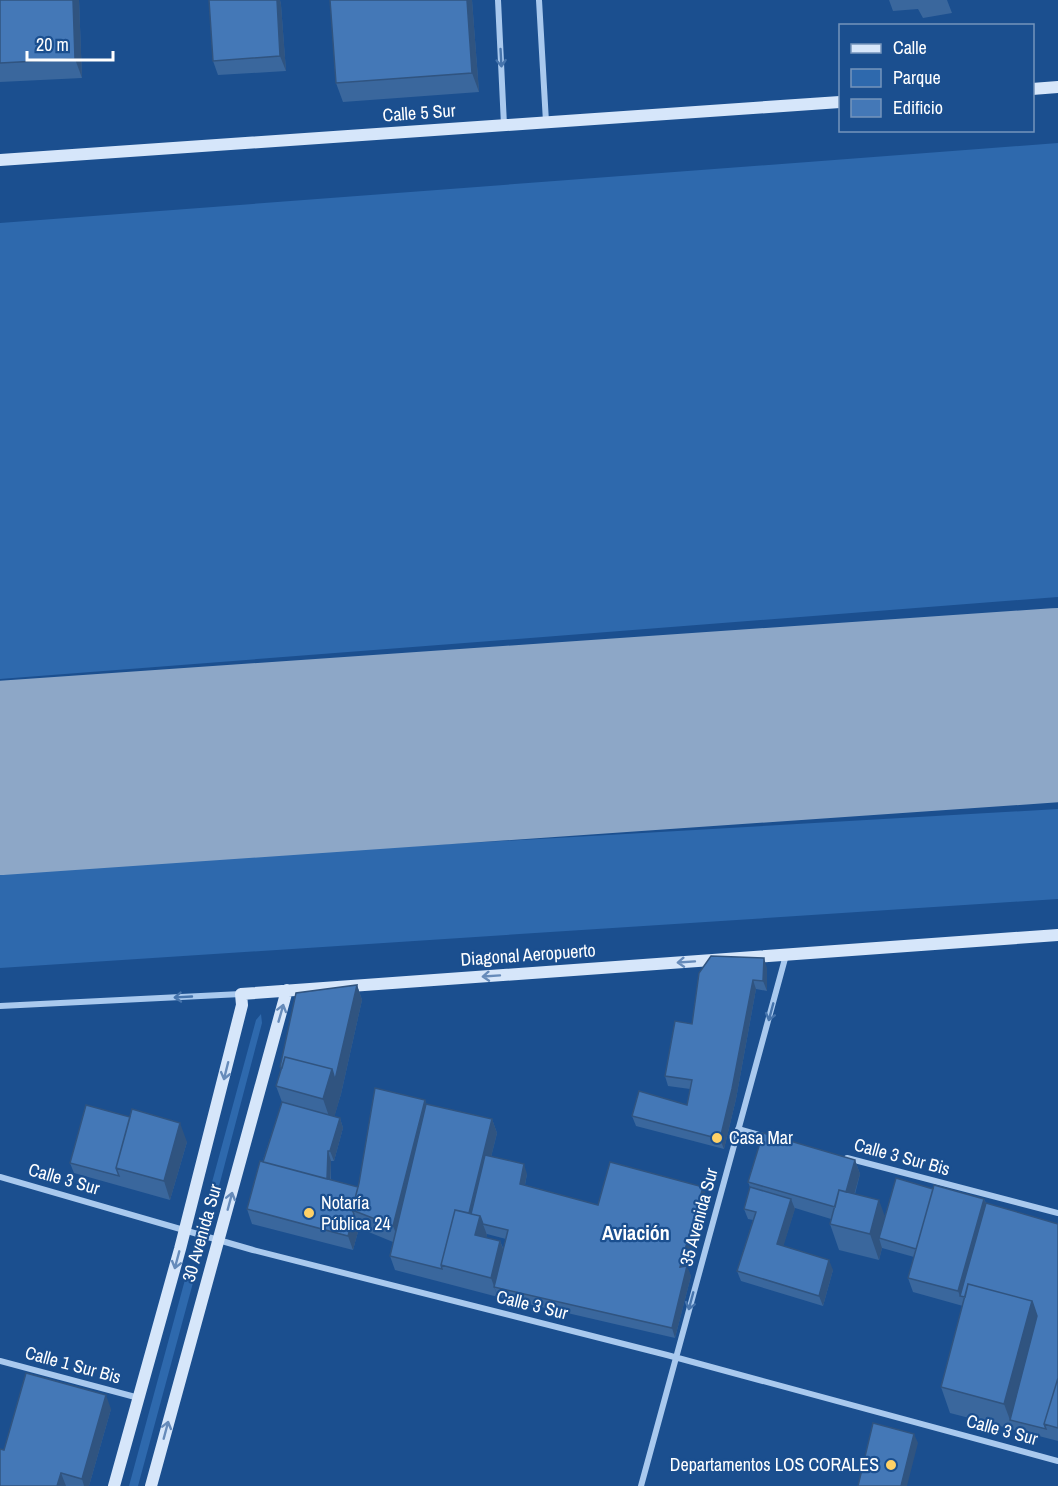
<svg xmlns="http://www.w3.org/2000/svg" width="1058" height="1486" font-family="'Archivo Narrow',sans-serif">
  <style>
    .green { fill: #2e69ad }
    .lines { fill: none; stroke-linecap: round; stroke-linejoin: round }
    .runway { stroke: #8da7c7; stroke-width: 194 }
    .street { stroke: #a9c9ee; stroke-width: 6 }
    .secondary { stroke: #d6e6fa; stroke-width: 12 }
    .wall { fill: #3a679d; fill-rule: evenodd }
    .shaded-wall { fill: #305480 }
    .building { fill: #4478b7; stroke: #305480; stroke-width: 1.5 }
    .oneway { stroke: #4674ac }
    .oneway2 { stroke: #668bba }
    .poi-dot { fill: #ffd166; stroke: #1b4f8f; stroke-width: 2 }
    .labels { text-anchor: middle; stroke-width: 4.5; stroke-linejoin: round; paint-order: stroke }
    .street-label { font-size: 18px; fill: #fff; stroke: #1b4f8f }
    .poi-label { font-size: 18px; fill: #fff; stroke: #1b4f8f; text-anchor: start }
    .neighbourhood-label { font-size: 20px; font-weight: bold; fill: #fff; stroke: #1b4f8f }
  </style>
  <rect width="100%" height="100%" fill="#1b4f8f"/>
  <!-- green -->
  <path class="green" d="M1058,143V597L0,679V223Z
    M1058,809V899L0,968V870Z
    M261,1014L262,1023L218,1190L214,1195L210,1193L211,1186L256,1020Z
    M186,1276L194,1279L138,1486H129Z"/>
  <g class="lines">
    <!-- runway -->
    <path class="runway" d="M0,778L1058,705"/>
    <!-- street -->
    <path class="street" d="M498,0L504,125
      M539,0L546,122
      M0,1006L241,994
      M738,1129L770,1138
      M847,1158L1058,1213
      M0,1177L253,1250L667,1355L1058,1461
      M0,1361L139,1398
      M641,1486L786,955"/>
    <!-- secondary -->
    <path class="secondary" d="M1032,89L1058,87
      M0,160L840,102
      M114,1486L180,1249L242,1005L241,994L1058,935
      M151,1486L287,990"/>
  </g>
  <!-- wall -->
  <path class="wall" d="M0,0H79L82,78L0,82Z
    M209,0H280L281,5L286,71L218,75L213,61Z
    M330,0H472L479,92L343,102L336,83Z
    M889,0H947L952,13L923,18L918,9L893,11Z
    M767,968V991L756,989L736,1099L724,1149L636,1126L632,1116L687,1105L690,1089L668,1086L665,1076L692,1024Z
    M357,985L362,1000L341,1094L334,1117L340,1118L343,1128L334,1161H331V1180L358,1187L425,1100L426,1104L492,1119L497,1133L491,1157L527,1174L525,1185L598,1205L707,1197L686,1266L691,1276L675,1338L498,1297L395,1270L390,1256L393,1242L359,1228L353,1250L252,1224L247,1209L282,1102L276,1086L281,1069L280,1067ZM487,1234L506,1239L504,1250L500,1241L486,1238Z
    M130,1117L187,1142L170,1200L74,1173L70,1163Z
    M855,1160L860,1174L855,1194L885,1216L933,1189L984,1199L986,1203L1058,1224V1441L950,1413L941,1387L963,1306L913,1292L908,1278L914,1257L882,1248L879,1260L839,1250L830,1224L831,1219L795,1208L783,1246L833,1270L823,1306L741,1281L737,1271L753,1220L748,1219L744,1209L750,1187L748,1182Z
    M111,1409L89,1486H0Z"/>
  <!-- shaded-wall -->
  <path class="shaded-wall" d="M73,0H79L82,78L75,59Z
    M277,0H280L281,5L286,71L280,56Z
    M467,0H472L479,92L472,73Z
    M764,958L767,968V991L763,981Z
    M753,980L756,989L736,1099L724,1149L720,1139Z
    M357,985L362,1000L341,1094L332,1125L323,1099Z
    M425,1100L431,1118L400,1244L393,1226Z
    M340,1118L343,1128L334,1161L330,1151Z
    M492,1119L497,1133L475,1222L468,1217Z
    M180,1123L187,1142L170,1200L164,1181Z
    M328,1151L331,1161L330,1192L327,1183Z
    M855,1160L860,1174L846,1223L841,1209Z
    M524,1164L527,1174L523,1194L520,1184Z
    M703,1187L707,1197L683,1277L680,1267Z
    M791,1199L795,1209L781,1254L777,1244Z
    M984,1199L989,1213L960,1296L958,1291Z
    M879,1200L888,1225L879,1238L882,1248L879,1260L870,1234Z
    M354,1214L359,1228L353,1250L348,1236Z
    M480,1216L487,1235L482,1254L475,1235Z
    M500,1241L507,1260L494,1287L498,1297L491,1278Z
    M829,1260L833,1270L823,1306L819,1296Z
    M687,1266L691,1276L675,1338L672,1328Z
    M1032,1301L1041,1326L1010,1420L1004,1404Z
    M106,1395L111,1409L89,1486H84L82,1479Z
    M914,1434L918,1443L907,1486H901Z
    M61,1473L66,1486H57Z"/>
  <!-- building -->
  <path class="building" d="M0,0H73L75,59L0,63Z
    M209,0H277L280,56L213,61Z
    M330,0H467L472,73L336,83Z
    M711,956L764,958L763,981L753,980L732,1089L720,1139L632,1116L639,1091L687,1105L692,1080L665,1076L675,1021L692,1024L699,973Z
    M357,985L335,1080L332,1069L285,1057L282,1068L280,1067L296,993Z
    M285,1057L332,1069L323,1099L276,1086Z
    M375,1088L425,1100L393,1226L352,1210L359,1183Z
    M282,1102L340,1118L330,1151H328L327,1179L263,1162Z
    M426,1104L492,1119L469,1213L455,1210L441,1265L442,1269L390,1256Z
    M86,1105L130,1117L116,1168L119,1176L70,1163Z
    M132,1109L180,1123L164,1181L116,1168Z
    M763,1133L855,1160L846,1192L839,1190L835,1207L748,1182Z
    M485,1155L524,1164L520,1184L598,1205L610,1162L703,1187L680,1267L687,1266L672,1328L494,1287L508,1230L483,1224L480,1216L471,1214Z
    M260,1161L358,1187L352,1210L354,1214L348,1236L247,1209Z
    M896,1178L933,1189L916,1249L879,1238Z
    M934,1185L984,1199L958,1291L908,1278Z
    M750,1187L791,1199L777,1244L829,1260L819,1296L737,1271L756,1212L744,1209Z
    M839,1190L879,1200L870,1234L830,1224Z
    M986,1203L1058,1224V1378L1044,1424L1046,1429L1010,1420L1037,1316L1032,1301L968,1284L965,1297L960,1296Z
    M455,1210L480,1216L475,1235L500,1241L491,1278L441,1265Z
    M968,1284L1032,1301L1004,1404L941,1387Z
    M26,1373L106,1395L82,1479L61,1473L57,1486H0V1449L4,1450Z
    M1058,1378V1428L1044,1424Z
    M873,1423L914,1434L901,1486H858Z"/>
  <!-- one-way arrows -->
  <defs><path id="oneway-shaft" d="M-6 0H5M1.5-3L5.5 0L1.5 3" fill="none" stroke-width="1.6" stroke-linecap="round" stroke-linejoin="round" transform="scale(1.5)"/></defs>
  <g class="oneway">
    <use href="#oneway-shaft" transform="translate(501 58) rotate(87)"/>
    <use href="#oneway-shaft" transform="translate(183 997) rotate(177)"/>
    <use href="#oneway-shaft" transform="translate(771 1012) rotate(105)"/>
    <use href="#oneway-shaft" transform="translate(691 1301) rotate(105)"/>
  </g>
  <g class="oneway2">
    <use href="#oneway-shaft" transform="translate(686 962) rotate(176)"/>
    <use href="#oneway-shaft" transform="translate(491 976) rotate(176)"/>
    <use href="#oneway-shaft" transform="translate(281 1013) rotate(-74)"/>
    <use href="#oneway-shaft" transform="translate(226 1071) rotate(104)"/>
    <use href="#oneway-shaft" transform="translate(230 1201) rotate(-75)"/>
    <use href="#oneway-shaft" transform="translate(177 1260) rotate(105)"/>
    <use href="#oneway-shaft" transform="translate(166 1430) rotate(-75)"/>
  </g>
  <!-- markers -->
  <g class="poi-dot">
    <circle cx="717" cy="1138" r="6"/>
    <circle cx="309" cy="1213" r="6"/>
    <circle cx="891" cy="1465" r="6"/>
  </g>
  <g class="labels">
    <!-- street labels -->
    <g class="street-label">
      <text transform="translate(419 113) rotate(-4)" y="6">Calle 5 Sur</text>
      <text transform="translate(528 955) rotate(-4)" y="6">Diagonal Aeropuerto</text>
      <text transform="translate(902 1157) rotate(15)" y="6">Calle 3 Sur Bis</text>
      <text transform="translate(64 1179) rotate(16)" y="6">Calle 3 Sur</text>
      <text transform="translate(699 1217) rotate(-75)" y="6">35 Avenida Sur</text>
      <text transform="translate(202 1233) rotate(-74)" y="6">30 Avenida Sur</text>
      <text transform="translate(532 1305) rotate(14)" y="6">Calle 3 Sur</text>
      <text transform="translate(73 1365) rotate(15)" y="6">Calle 1 Sur Bis</text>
      <text transform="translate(1002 1430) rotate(15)" y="6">Calle 3 Sur</text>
    </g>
    <!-- poi labels -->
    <g class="poi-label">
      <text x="729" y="1144">Casa Mar</text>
      <text x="321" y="1209">Notaría<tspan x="321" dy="21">Pública 24</tspan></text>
      <text x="879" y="1471" text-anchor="end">Departamentos LOS CORALES</text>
    </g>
    <!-- neighbourhood labels -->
    <g class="neighbourhood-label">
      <text x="636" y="1240">Aviación</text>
    </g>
  </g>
  <!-- legend -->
  <rect x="839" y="24" width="195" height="108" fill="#1b4f8f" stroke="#7695bc" stroke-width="1.5"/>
  <rect x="851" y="44" width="30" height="9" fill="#d6e6fa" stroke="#7695bc" stroke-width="1.5"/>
  <text x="893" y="54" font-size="18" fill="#ffffff">Calle</text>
  <rect x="851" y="69" width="30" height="18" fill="#2e69ad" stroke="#7695bc" stroke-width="1.5"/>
  <text x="893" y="84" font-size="18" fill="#ffffff">Parque</text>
  <rect x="851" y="99" width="30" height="18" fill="#4478b7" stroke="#7695bc" stroke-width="1.5"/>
  <text x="893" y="114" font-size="18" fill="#ffffff">Edificio</text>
  <!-- scale -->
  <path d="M27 51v9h86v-9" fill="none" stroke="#ffffff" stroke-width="3"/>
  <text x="36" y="51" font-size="18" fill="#ffffff" stroke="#1b4f8f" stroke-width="4.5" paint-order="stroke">20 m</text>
</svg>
